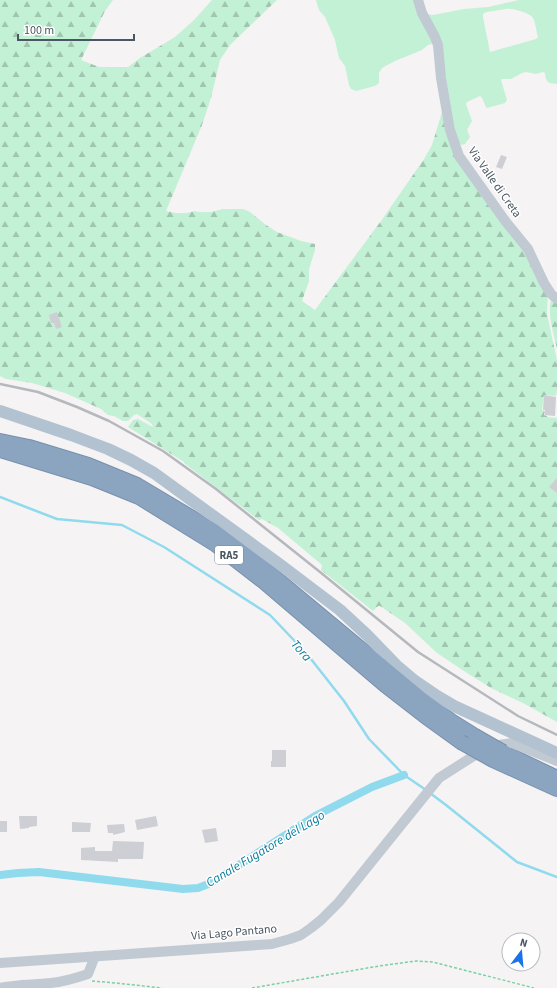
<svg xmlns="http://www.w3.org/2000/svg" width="557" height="988" font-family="'Source Sans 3',sans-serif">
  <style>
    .green { fill: #c3f1d5; fill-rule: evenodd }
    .forest { fill: url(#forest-firs) }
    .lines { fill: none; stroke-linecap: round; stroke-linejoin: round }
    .stream { stroke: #90daee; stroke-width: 2.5 }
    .canal { stroke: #90daee; stroke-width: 8 }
    .building { fill: #cdcfd5 }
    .highway-casing { stroke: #7690ad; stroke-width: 16 }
    .path { stroke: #7ad0a6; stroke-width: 1.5; stroke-dasharray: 3 2; stroke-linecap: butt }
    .minor { stroke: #c1cad2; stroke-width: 10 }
    .major { stroke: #b3c2d1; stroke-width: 12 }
    .highway { stroke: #8ba5c1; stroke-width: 14 }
    .rail { stroke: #b5b8bd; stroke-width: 2.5 }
    .highway-bridge-casing { stroke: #7690ad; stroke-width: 16; stroke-linecap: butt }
    .highway-bridge { stroke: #8ba5c1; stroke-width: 14 }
    .labels { text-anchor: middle; stroke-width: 3; stroke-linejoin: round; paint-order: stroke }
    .shield { fill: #fff; stroke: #808990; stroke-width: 1 }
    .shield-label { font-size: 11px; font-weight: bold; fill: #4a5661 }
    .street-label { font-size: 12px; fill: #4a5661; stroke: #fff }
    .water-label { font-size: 13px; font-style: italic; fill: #0c7c9b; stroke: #fff }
  </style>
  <defs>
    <pattern id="forest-firs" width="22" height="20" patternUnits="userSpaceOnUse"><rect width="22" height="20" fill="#c3f1d5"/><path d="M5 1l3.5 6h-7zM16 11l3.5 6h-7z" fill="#a0c6b0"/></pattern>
  </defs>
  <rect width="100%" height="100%" fill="#f5f3f3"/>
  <!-- green -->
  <path class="green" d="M316,0H416L435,43L428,45L422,50L395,61L382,68L379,73V83L375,86L356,91L351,89L349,85L345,66L339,58L335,40L325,17L319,10Z
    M519,0H557V88V84C547,83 546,82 545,73L543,72L536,74L526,72L522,73L511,79H502L501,80L507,100L505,103L487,108L486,107L482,98L480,96L467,102L466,104L472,121L467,130L470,137L465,144L462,145L457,142L440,44L425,14L433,15L464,9L488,7ZM506,9C512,8 530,13 533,18C536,23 536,31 538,37L536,39L490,52L483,17V14L486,12Z"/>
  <!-- forest -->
  <path class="forest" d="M0,0H113L105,11L81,60L99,67H128L140,58L175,37L194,20L212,0H277L230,45L220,60L211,98L202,125L166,211L176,213H187L195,211L198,212H211L223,209H243L250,212L266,225L277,232L301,241L315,244V250L309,269V281L302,301L315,310L381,221L424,159L432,145L445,102L454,143L512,231L548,291L547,314L557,360V390L556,396L544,395L542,410L545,411L544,415L547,416V417L557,418V722L523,703L491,688L467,673L437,653L405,623L380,606H378L373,611L321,570L322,565L278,528L262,519L259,520L184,463V462L128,427L133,420L138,419L153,427L152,424L137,414L134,415L128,421H123L114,416L108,415L101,409L65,393L32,383L6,379L0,376Z
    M557,297V349C554,333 547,315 551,299Z"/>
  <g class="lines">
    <!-- stream -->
    <path class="stream" d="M0,497L57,519L122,525L164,547L270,615L307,654L344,701L369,739L404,775L426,790
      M430,793L446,805L517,862L557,877"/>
    <!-- canal -->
    <path class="canal" d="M0,875L18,873L39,872L183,889L198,888L211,883L315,816L372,787L404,775"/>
  </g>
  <!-- building -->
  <path class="building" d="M501,155L507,157L502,169L496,167Z
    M57,312L62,327L56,329L54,323H51L49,315Z
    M544,395L556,397L555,416L545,415V410H543Z
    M557,478V493L549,487Z
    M272,750H286V767H271V761H272Z
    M19,816H37V826L29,827V828L20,829Z
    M156,816L158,826L137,830L135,820Z
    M0,821H7V832H0Z
    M72,822L91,823L90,832H72Z
    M124,824L125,832L113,835V833H108L107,825Z
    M216,828L218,841L205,843L202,830Z
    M113,841L144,842L143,859H118V862L81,860V848L95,847V851H112Z"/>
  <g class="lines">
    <defs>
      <path id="highway" d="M0,441L29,447L88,465L137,485L214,531L267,571L421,699L451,721L475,736
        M0,450L92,478L139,497L215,544L263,581L385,685L425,716L461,742
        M503,752L557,778
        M493,760L557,789"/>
    </defs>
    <!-- highway casing -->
    <use href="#highway" class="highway-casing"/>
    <!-- path -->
    <path class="path" d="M92,981L116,983L162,988
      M252,988L379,966L416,961L433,962L534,988"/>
    <!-- minor -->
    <path class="minor" d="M418,0L422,13L435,37L438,45L441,78L450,130L459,156L506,222L528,249L544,283L551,294L557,299
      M0,963L272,944L290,939L301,935L311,928L321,920L339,902L439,778L472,757L499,745L512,743L557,761
      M0,988C17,984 34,985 51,983C63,982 76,978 88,974L95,956"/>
    <!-- major -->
    <path class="major" d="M0,411L71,435L108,449L131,460L154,473L278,563L340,610L367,635L396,665L415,681L437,696L454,706L557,753"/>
    <!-- highway -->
    <use href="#highway" class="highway"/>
    <!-- rail -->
    <path class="rail" d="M0,384L38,392L77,407L109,421L163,451L216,489L320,572L418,652L518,716L557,735"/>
    <defs>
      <path id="highway-bridge" d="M475,736L503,752
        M461,742L493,760"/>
    </defs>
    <!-- highway-bridge casing -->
    <use href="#highway-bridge" class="highway-bridge-casing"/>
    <!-- highway-bridge -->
    <use href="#highway-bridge" class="highway-bridge"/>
  </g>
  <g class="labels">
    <!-- shield labels -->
    <rect class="shield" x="215" y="546" width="28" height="18" rx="3"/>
    <g class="shield-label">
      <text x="229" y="559">RA5</text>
    </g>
    <!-- street labels -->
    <g class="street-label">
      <text transform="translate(495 182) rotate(55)" y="4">Via Valle di Creta</text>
      <text transform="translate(234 932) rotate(-5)" y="4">Via Lago Pantano</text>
    </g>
    <!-- water labels -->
    <g class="water-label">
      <text transform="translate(302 650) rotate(48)" y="5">Tora</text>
      <text transform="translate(265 848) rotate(-31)" y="5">Canale Fugatore del Lago</text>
    </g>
  </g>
  <!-- north arrow -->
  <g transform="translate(521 952) rotate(16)"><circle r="19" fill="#ffffff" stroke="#b7bbc0"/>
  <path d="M0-3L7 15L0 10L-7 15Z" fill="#1a73e8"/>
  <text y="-6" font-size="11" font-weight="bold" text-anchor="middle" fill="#4a5661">N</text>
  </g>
  <!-- scale -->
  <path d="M18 34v6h116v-6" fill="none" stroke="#4a5661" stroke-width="2"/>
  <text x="24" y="34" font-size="12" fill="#4a5661" stroke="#ffffff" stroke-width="3" paint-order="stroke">100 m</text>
</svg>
